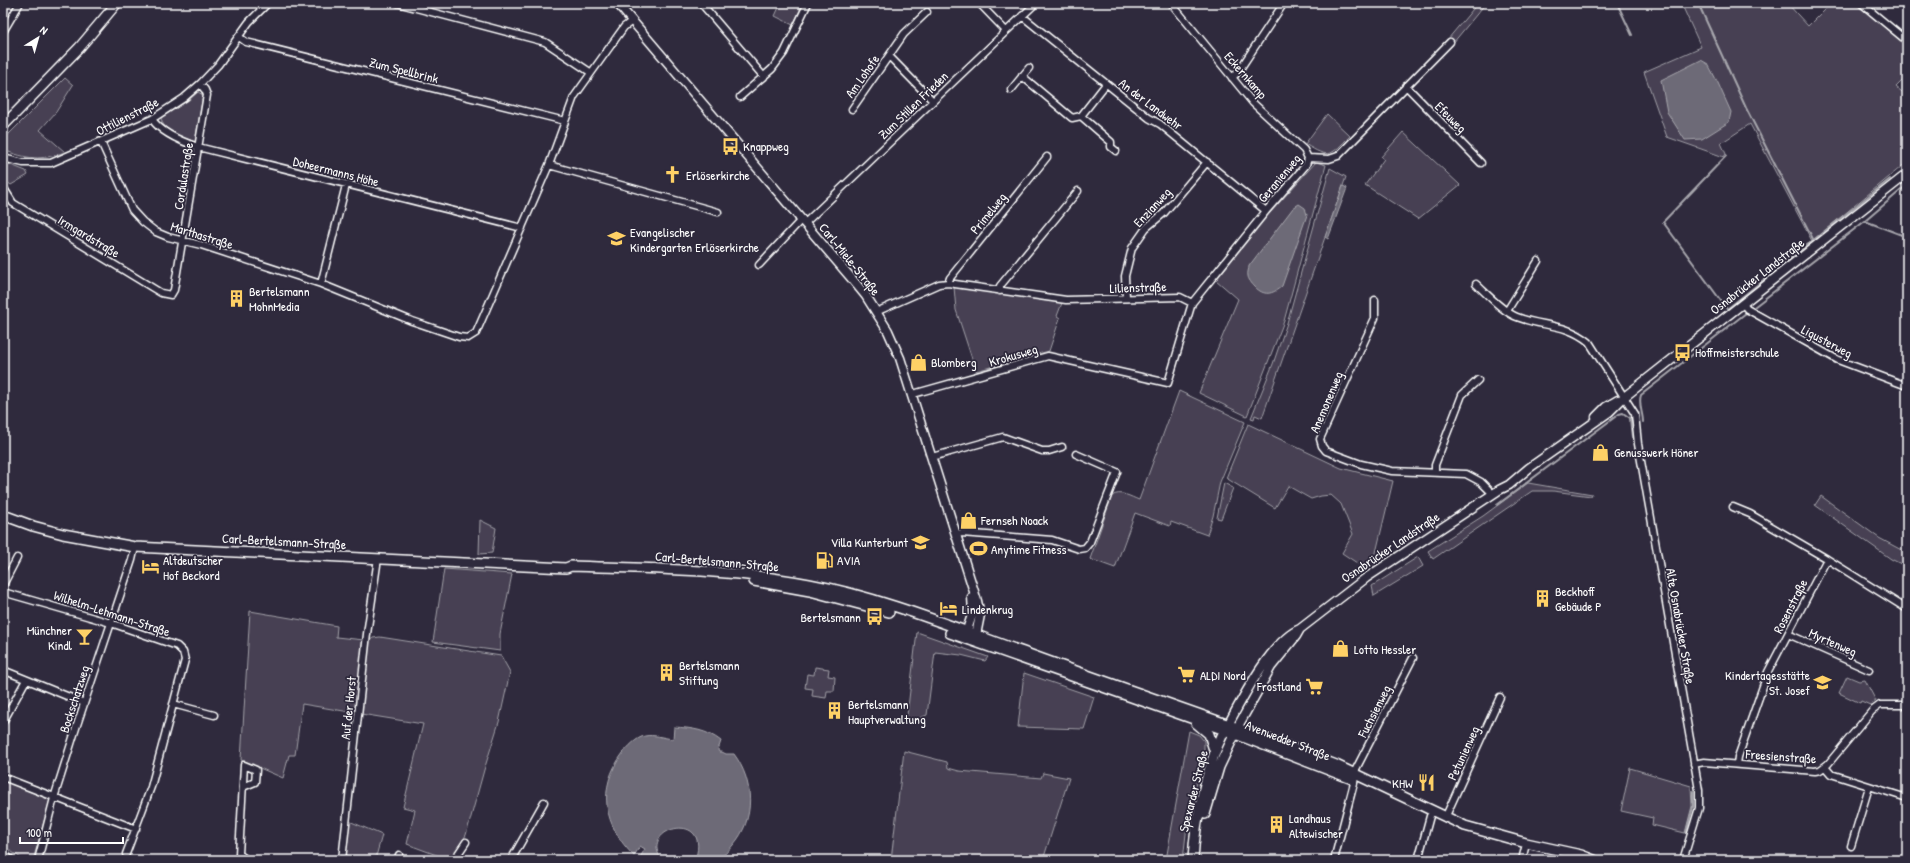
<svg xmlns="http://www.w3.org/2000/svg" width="1910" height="863" font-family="'Patrick Hand',sans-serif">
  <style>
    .green { fill: #464152; stroke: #a2a0a8 }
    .water { fill: #6d6a77; stroke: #a7a6ad }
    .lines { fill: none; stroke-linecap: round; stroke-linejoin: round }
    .stream { stroke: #a7a6ad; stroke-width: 2 }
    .minor-casing { stroke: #fff; stroke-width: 9 }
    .tertiary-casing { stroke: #fff; stroke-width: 11 }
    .secondary-casing { stroke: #fff; stroke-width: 12 }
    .minor { stroke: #2f2a3d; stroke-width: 6 }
    .tertiary { stroke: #2f2a3d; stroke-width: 8 }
    .secondary { stroke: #2f2a3d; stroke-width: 9 }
    .labels { text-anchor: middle; stroke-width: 3.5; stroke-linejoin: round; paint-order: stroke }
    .street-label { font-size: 13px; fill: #fff; stroke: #2f2a3d }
    .poi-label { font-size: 13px; fill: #fff; stroke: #2f2a3d; text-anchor: start }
  </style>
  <rect width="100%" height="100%" fill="#2f2a3d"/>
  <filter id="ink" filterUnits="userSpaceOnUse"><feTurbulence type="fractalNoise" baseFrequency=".025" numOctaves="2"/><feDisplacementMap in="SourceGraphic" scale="8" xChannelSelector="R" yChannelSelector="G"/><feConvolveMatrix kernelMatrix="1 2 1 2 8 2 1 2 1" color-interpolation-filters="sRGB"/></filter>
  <g filter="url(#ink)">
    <!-- green -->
    <path class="green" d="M781,3L799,4L800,10L793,25L775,16Z
      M1478,3H1486L1453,43L1448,39Z
      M1681,3H1787L1808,26L1831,3H1856L1907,46V76L1896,87L1907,96V162L1812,241L1750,124L1721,143L1726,154L1724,157L1667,137L1644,72L1701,47Z
      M65,78L73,85L56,112L40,130L65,152C40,161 28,159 3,150V140Z
      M198,92L203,95L195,142C185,138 162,131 161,118L189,100Z
      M1327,114L1350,136C1331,155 1330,160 1305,144Z
      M1403,132L1460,185L1418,219L1365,185L1384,159L1381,157Z
      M3,162L26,171L28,175L11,185L3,179Z
      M1316,162L1326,165L1284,321L1247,416L1199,393L1238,299L1216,280L1270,213Z
      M1330,168L1346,177L1262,418L1255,415L1254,419L1251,418L1273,364L1287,323Z
      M954,287L1062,303L1057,316L1060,318L1049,351L976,371L956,310Z
      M1179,391L1245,422L1220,482L1213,516L1207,535L1171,522L1170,526L1135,513L1115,568L1090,559L1112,496C1120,490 1131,497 1139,500Z
      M1248,424L1341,468L1393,481L1374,561L1363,567L1342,553L1353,534L1341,504L1331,495L1321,496L1311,499L1288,486L1275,508L1226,478Z
      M1224,483L1233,488L1221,519L1217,518Z
      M1528,483L1592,494L1591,496L1553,491H1532L1433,559L1428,551L1483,516Z
      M1821,496L1879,538L1907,553V567L1891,559L1815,505Z
      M480,520L496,528L492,553L479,554Z
      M1418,557L1423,566L1374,596L1372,586Z
      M444,569L512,574L500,634V651L433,642Z
      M250,611L337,626L336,637L364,640L356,713L302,704L295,755H289L283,778L241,760Z
      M917,632L988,657L985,661L961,655L935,652L927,715L906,724Z
      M380,637L501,656L510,672L499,722L484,770L466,835L450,860L407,844L415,810L403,807L423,724L361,714L369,641L373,638Z
      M815,667L829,669L828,676L835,677L834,691H827L826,698L812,696L813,689L805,688L807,674L814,675Z
      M1024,673L1094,697L1084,729L1018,727Z
      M1847,676L1859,681L1865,680L1876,701L1870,705L1861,701L1860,703L1839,693Z
      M1189,731L1199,735L1204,741V753L1187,825L1183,860H1166Z
      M904,751L947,762L948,768L959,771L1041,778L1043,773L1069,778L1043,860H891Z
      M1630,768L1691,786L1692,806L1685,833L1652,825L1653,818L1621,811Z
      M3,780L50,800L33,860H24L3,846Z
      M349,821L382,835L375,860H344Z"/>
    <!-- water -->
    <path class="water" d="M1701,60L1708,64L1718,83L1731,112L1729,122L1702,139L1685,140L1667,112L1661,80Z
      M1343,186L1347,188L1328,239L1325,237Z
      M1299,204L1305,208L1307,215L1282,286C1272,295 1264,296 1255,287C1252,284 1248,279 1248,276C1247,273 1249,269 1249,266L1293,208Z
      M674,727C692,728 707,730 721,741L718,750L719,752H722L726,754H734C754,781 756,819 733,845C728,851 723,857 716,860C711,862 701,860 695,860C713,809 637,827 662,860H641L639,859L645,849L640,846L634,856C604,826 596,789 623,753C628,747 637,737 645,736C653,734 664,738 673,739Z"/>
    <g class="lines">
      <!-- stream -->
      <path class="stream" d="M1617,3L1632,35
        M1698,3L1746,108L1814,241
        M1726,156L1663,222L1727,309L1890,179
        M1865,221L1907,237
        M1754,307L1865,221L1907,185
        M1758,318L1835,363
        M1643,422C1643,413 1638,404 1641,395L1746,313L1750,314
        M1497,505L1619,414L1623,413L1630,418L1632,437
        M1686,833L1693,807V791"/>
      <defs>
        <path id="minor" d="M397,3L545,42L590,72
          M701,3L764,77
          M979,3L1006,31
          M1171,3L1253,103L1304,150L1308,158
          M1861,3L1907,41
          M1022,16L1149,118L1160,124L1266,211
          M3,32L20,3
          M239,37L246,42L565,121
          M889,56L933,101
          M1022,76L1072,118L1081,116L1106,84
          M1232,78L1238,72L1284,3
          M1406,86L1481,163
          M1011,90L1029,68
          M740,97L772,69L784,53L808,3
          M852,109L904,34L927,12
          M1081,116L1111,142V147L1116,151
          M152,119C161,133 183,142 198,147L522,228
          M101,142L132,210L143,222L156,232L168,237L201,245L321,284L412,321L459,337L468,338L476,333L480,324L549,165L574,97L624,27L632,21
          M3,158L23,163H51L152,119L184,98L200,84L218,65L249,22L268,3
          M1308,158L1329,159L1338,156L1450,42
          M549,165L718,212
          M3,187L13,203L161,293L171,295L174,290L207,95L205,90L200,84
          M805,223L1036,3
          M759,265L802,219
          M948,283L950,278L1047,157
          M321,284L346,185
          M1476,284C1487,294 1503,312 1517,317C1543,327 1566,323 1589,342L1635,414L1638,444L1699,790V808L1683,860
          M1000,291V286L1078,191
          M1126,298L1125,276L1132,248L1146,228L1164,213L1207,162
          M1375,300V318L1320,439L1322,446L1326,451L1361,464L1392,471L1466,474L1481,482L1493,494
          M1743,304L1747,309L1838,360L1907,386
          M1507,311L1538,261
          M876,312L939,284L948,283L1066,300L1180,297L1192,303
          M913,394L1048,356L1168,383L1192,303L1266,211L1306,165L1308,158
          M932,457L1003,437L1042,451H1049L1062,447
          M1435,472V465L1462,395L1478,380
          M1733,507L1750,514L1827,559L1907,609
          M956,535L961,533L1052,540L1079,549L1085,548L1090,542L1117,472L1076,454
          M3,585L17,558
          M3,592L111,623L177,646L183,652L185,660L151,787L126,854
          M1788,634L1869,670
          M3,670L84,703
          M173,704L214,715
          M3,722L26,680
          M1694,764L1704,762L1815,771L1820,770L1828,764L1872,711L1880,705H1907
          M1737,764L1738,757L1768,672L1827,559
          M1825,767L1831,774L1907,798
          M3,777L136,829
          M243,787L255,782L256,770L244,765L239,854L247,860
          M1445,818L1500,697
          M1851,846L1869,787
          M38,860L54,798L76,728L132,560L135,547
          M342,860L367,634L378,558
          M397,860L399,855
          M454,860L466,842
          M511,860L544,802
          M1334,860L1354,783L1356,769L1413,658
          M1418,860L1430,816
          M1522,860L1525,848"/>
        <path id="tertiary" d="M617,3L852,279L866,296L888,331L900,358L977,601L980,615L975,640
          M1596,417L1606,407L1618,400
          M965,636L973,612L972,597
          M1228,725C1242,699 1272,640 1300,629L1366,578L1499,490L1509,485L1529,468L1609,412L1623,398L1907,174
          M1237,728L1271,667L1296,636L1300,629
          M3,855L10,860"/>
        <path id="secondary" d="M3,126L79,48L117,3
          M3,515L33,526L63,534L135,547L566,568L571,566C651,569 731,569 809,584C883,598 953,627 1023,652C1107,683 1192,711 1276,742L1336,765L1465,826L1526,843L1581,855L1594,860
          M754,581L810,591L889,612
          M950,633L1225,730L1352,779
          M1196,723L1209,734L1215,753
          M1205,814L1219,767L1237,729
          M1193,860C1195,819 1207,762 1227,726"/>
      </defs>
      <!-- minor casing -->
      <use href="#minor" class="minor-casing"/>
      <!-- tertiary casing -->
      <use href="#tertiary" class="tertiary-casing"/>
      <!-- secondary casing -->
      <use href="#secondary" class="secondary-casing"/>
      <!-- minor -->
      <use href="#minor" class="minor"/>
      <!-- tertiary -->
      <use href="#tertiary" class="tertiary"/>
      <!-- secondary -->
      <use href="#secondary" class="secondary"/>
    </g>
  </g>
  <!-- icons -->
  <defs>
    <symbol id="bus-bare" viewBox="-9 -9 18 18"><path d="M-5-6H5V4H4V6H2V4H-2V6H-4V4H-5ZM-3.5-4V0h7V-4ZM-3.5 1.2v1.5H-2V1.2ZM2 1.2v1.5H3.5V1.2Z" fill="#ffd166" stroke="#2f2a3d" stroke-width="2.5" paint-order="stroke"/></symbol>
    <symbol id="church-bare" viewBox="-9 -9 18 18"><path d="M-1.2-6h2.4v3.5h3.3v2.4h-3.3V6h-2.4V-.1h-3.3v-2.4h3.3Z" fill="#ffd166" stroke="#2f2a3d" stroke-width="2.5" paint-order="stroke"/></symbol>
    <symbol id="school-bare" viewBox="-9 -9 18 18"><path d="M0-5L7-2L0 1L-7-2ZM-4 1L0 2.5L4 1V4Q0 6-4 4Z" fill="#ffd166" stroke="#2f2a3d" stroke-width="2.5" paint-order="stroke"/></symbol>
    <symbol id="building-bare" viewBox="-9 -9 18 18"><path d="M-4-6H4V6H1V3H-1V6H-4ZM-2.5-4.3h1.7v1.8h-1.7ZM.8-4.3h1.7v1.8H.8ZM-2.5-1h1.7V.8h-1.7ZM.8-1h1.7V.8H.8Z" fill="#ffd166" stroke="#2f2a3d" stroke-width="2.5" paint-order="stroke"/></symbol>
    <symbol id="shop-bare" viewBox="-9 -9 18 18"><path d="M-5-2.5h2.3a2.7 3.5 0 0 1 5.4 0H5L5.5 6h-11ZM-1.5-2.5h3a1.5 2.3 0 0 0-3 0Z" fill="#ffd166" stroke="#2f2a3d" stroke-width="2.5" paint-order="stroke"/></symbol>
    <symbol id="stadium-bare" viewBox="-9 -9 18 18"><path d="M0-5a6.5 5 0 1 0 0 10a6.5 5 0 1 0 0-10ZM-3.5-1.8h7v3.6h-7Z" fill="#ffd166" stroke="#2f2a3d" stroke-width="2.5" paint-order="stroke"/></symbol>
    <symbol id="fuel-bare" viewBox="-9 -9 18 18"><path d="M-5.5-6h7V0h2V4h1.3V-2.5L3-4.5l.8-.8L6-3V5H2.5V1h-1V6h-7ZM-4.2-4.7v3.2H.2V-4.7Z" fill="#ffd166" stroke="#2f2a3d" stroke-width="2.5" paint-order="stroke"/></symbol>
    <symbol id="hotel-bare" viewBox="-9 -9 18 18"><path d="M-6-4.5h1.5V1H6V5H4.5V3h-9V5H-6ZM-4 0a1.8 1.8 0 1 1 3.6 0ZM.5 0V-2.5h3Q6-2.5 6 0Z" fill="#ffd166" stroke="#2f2a3d" stroke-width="2.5" paint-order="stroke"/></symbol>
    <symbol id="bar-bare" viewBox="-9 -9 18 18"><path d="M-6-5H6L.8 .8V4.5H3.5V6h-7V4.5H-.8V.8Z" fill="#ffd166" stroke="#2f2a3d" stroke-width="2.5" paint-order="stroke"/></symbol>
    <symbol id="supermarket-bare" viewBox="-9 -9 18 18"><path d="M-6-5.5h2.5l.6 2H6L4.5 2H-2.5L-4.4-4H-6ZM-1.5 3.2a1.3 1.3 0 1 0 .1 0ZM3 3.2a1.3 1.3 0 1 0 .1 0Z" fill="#ffd166" stroke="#2f2a3d" stroke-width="2.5" paint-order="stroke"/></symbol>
    <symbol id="restaurant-bare" viewBox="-9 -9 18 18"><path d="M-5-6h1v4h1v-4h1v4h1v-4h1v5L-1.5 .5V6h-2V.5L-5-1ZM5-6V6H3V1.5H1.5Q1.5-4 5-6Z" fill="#ffd166" stroke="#2f2a3d" stroke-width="2.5" paint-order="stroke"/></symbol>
  </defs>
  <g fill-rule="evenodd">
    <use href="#bus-bare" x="718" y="134" width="25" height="25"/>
    <use href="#church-bare" x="660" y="162" width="25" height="25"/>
    <use href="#school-bare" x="604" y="226" width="25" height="25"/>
    <use href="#building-bare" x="224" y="286" width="25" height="25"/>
    <use href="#bus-bare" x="1670" y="340" width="25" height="25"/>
    <use href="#shop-bare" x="906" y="350" width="25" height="25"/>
    <use href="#shop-bare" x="1588" y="440" width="25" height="25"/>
    <use href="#shop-bare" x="956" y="508" width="25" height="25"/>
    <use href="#school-bare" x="908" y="530" width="25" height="25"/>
    <use href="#stadium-bare" x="966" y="536" width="25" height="25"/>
    <use href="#fuel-bare" x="812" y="548" width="25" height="25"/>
    <use href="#hotel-bare" x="138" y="554" width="25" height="25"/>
    <use href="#building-bare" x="1530" y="586" width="25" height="25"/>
    <use href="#hotel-bare" x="936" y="596" width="25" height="25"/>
    <use href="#bus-bare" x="862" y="604" width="25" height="25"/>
    <use href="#bar-bare" x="72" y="624" width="25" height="25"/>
    <use href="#shop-bare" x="1328" y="636" width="25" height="25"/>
    <use href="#building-bare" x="654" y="660" width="25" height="25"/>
    <use href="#supermarket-bare" x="1174" y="662" width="25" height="25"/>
    <use href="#school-bare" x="1810" y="670" width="25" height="25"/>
    <use href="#supermarket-bare" x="1302" y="674" width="25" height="25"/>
    <use href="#building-bare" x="822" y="698" width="25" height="25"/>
    <use href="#restaurant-bare" x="1414" y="770" width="25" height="25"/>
    <use href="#building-bare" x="1264" y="812" width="25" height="25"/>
  </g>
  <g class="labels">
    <!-- street labels -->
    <g class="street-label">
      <text transform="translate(404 70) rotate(14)" y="5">Zum Spellbrink</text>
      <text transform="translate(1246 75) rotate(49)" y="5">Eckernkamp</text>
      <text transform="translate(862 76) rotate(-55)" y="5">Am Lohofe</text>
      <text transform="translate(1151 104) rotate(37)" y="5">An der Landwehr</text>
      <text transform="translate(913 105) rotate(-44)" y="5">Zum Stillen Frieden</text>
      <text transform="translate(127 116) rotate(-27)" y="5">Ottilienstraße</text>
      <text transform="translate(1451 117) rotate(45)" y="5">Efeuweg</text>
      <text transform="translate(336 171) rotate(14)" y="5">Doheermanns Höhe</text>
      <text transform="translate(183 176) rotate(-81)" y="5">Cordulastraße</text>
      <text transform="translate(1279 178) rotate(-50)" y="5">Geranienweg</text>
      <text transform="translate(1152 207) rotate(-47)" y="5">Enzianweg</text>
      <text transform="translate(988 213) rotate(-51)" y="5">Primelweg</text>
      <text transform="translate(202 235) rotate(17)" y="5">Marthastraße</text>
      <text transform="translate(89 236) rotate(31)" y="5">Irmgardstraße</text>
      <text transform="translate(850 259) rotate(51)" y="5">Carl-Miele-Straße</text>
      <text transform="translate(1757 276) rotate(-38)" y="5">Osnabrücker Landstraße</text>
      <text transform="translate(1138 287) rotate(-2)" y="5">Lilienstraße</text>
      <text transform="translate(1827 341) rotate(28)" y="5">Ligusterweg</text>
      <text transform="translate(1013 355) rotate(-16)" y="5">Krokusweg</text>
      <text transform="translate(1326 402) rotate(-67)" y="5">Anemonenweg</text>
      <text transform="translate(284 541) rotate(3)" y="5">Carl-Bertelsmann-Straße</text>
      <text transform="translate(1390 547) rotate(-34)" y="5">Osnabrücker Landstraße</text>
      <text transform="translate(717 561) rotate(5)" y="5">Carl-Bertelsmann-Straße</text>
      <text transform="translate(1790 606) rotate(-63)" y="5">Rosenstraße</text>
      <text transform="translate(112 613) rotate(18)" y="5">Wilhelm-Lehmann-Straße</text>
      <text transform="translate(1681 626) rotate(80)" y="5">Alte Osnabrücker Straße</text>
      <text transform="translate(1833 642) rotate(24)" y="5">Myrtenweg</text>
      <text transform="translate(74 699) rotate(-72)" y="5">Bockschatzweg</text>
      <text transform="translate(348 708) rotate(-84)" y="5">Auf der Horst</text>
      <text transform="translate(1374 711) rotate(-63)" y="5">Fuchsienweg</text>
      <text transform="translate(1288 740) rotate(21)" y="5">Avenwedder Straße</text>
      <text transform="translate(1463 753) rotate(-65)" y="5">Petunienweg</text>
      <text transform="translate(1781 756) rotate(4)" y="5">Freesienstraße</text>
      <text transform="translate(1193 791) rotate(-76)" y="5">Spexarder Straße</text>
    </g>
    <!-- poi labels -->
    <g class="poi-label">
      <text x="743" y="151">Knappweg</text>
      <text x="686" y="180">Erlöserkirche</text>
      <text x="630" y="237">Evangelischer<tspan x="630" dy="15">Kindergarten Erlöserkirche</tspan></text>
      <text x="249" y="296">Bertelsmann<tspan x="249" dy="15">MohnMedia</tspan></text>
      <text x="1695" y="357">Hoffmeisterschule</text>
      <text x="931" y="367">Blomberg</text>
      <text x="1614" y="457">Genusswerk Höner</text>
      <text x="981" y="525">Fernseh Noack</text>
      <text x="908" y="547" text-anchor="end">Villa Kunterbunt</text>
      <text x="991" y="554">Anytime Fitness</text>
      <text x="163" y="565">Altdeutscher<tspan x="163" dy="15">Hof Beckord</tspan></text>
      <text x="837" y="565">AVIA</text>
      <text x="1555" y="596">Beckhoff<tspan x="1555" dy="15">Gebäude P</tspan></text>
      <text x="962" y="614">Lindenkrug</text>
      <text x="861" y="622" text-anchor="end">Bertelsmann</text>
      <text x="72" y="635" text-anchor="end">Münchner<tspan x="72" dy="15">Kindl</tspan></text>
      <text x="1354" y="654">Lotto Hessler</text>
      <text x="679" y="670">Bertelsmann<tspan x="679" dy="15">Stiftung</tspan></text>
      <text x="1200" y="680">ALDI Nord</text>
      <text x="1810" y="680" text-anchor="end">Kindertagesstätte<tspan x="1810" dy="15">St. Josef</tspan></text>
      <text x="1301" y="691" text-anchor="end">Frostland</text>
      <text x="848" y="709">Bertelsmann<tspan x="848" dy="15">Hauptverwaltung</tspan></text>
      <text x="1413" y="788" text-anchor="end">KHW</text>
      <text x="1289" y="823">Landhaus<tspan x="1289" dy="15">Altewischer</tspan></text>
    </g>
  </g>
  <!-- margin -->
  <rect width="1910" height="863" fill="none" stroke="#2f2a3d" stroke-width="16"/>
  <rect x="8" y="8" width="1894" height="847" fill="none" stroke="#fff" stroke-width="1.5" filter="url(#ink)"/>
  <!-- north arrow -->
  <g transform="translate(38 38) rotate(37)" stroke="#2f2a3d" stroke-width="3" paint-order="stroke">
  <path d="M0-3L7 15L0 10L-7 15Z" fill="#ffffff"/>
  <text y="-6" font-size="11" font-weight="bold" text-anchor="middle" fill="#ffffff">N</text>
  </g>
  <!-- scale -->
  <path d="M20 837v6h103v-6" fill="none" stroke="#ffffff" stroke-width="2"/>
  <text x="26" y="837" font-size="12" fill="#ffffff" stroke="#2f2a3d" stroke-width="3" paint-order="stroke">100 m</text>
</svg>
